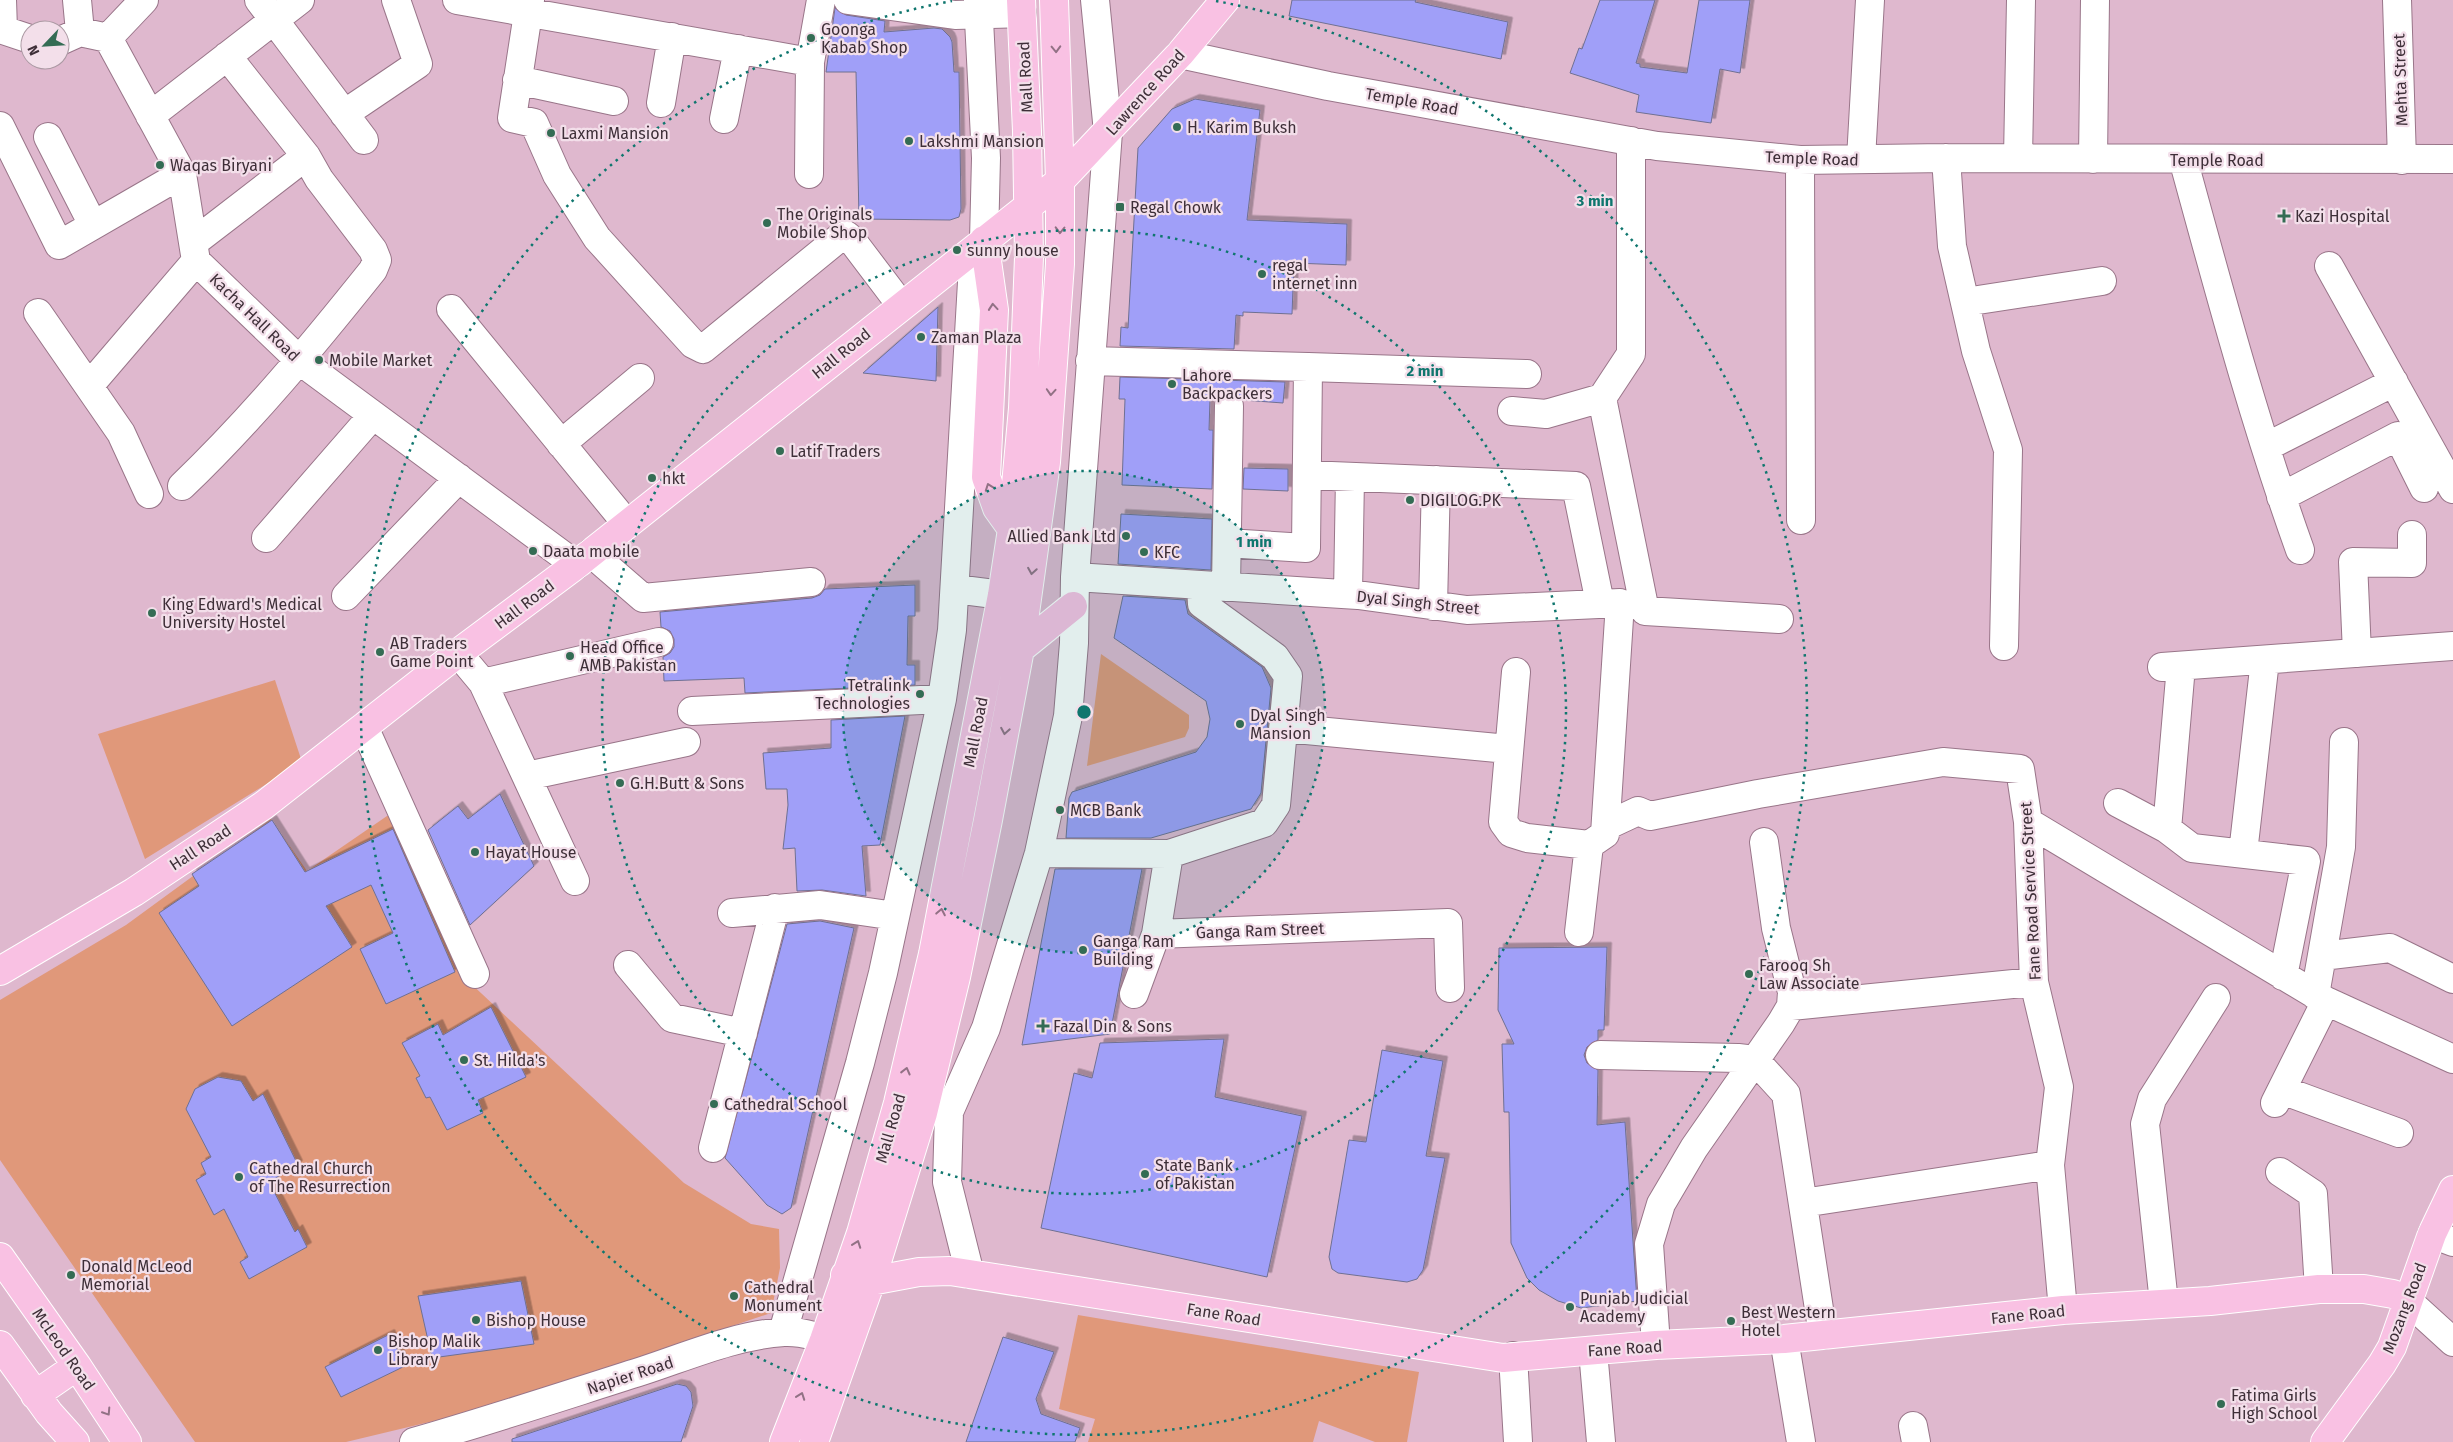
<svg xmlns="http://www.w3.org/2000/svg" width="2453" height="1442" font-family="'Fira Sans',sans-serif">
  <style>
    .green { fill: #e0987a }
    .building { fill: #a09ff8; stroke: #6f7092; filter: url(#shadow) }
    .lines { fill: none; stroke-linecap: round; stroke-linejoin: round }
    .minor-casing { stroke: #997589; stroke-width: 30 }
    .major-casing { stroke: #fff; stroke-width: 30 }
    .minor { stroke: #fff; stroke-width: 28 }
    .major { stroke: #f9c1e3; stroke-width: 28 }
    .oneway { stroke: #927185 }
    .ring { fill: none; stroke: #0f766e; stroke-width: 2.5; stroke-dasharray: 2.5 5 }
    .poi-dot { fill: #346c54; stroke: #f3dfea; stroke-width: 2 }
    .labels { text-anchor: middle; stroke-width: 4.5; stroke-linejoin: round; paint-order: stroke }
    .poi-label { font-size: 16px; fill: #3e2f38; stroke: #f3dfea; text-anchor: start }
    .street-label { font-size: 16px; fill: #3e2f38; stroke: #f3dfea }
    .centre { fill: #0f766e; stroke: #f3dfea; stroke-width: 2.5 }
    .ring-label { font-size: 15px; text-anchor: middle; font-weight: bold; fill: #0f766e; stroke: #f3dfea; stroke-width: 4.5; stroke-linejoin: round; paint-order: stroke }
  </style>
  <defs>
    <filter id="shadow"><feDropShadow dx="4.5" dy="-4.5" stdDeviation="0" flood-color="#0004"/></filter>
  </defs>
  <rect width="100%" height="100%" fill="#dfb8ce"/>
  <!-- green -->
  <path class="green" d="M1101,654L1189,715V728L1185,737L1087,766Z
    M275,680L302,762L145,859L98,734Z
    M387,816H393L466,979L684,1183L751,1224L779,1229L780,1268L771,1313L492,1407L346,1442H195L0,1160V1000L126,925L271,819L307,871Z
    M1078,1315L1419,1372L1407,1442H1375L1319,1421L1313,1442H1088L1095,1419L1059,1409Z"/>
  <!-- building -->
  <path class="building" d="M1292,0H1416L1415,2L1508,22L1501,59L1289,16Z
    M1600,0H1655L1636,63L1640,64V67L1687,73L1699,0H1750L1740,73L1720,69L1711,123L1636,112L1639,95L1570,73L1579,48L1582,49Z
    M835,8L846,15L885,21L884,32L934,28L942,29L950,37L952,42L954,72H959L961,209L959,217L950,220L859,219L856,72H826Z
    M1195,99L1260,110L1247,220L1347,224L1346,265L1294,263L1292,314L1243,312V316L1236,315L1234,349L1120,346L1121,327L1128,328L1138,148L1172,109Z
    M938,307L936,381L863,373Z
    M1120,377L1285,382L1283,403L1243,400L1237,393L1230,390L1221,393L1215,399H1210L1209,430H1213L1212,489L1122,485L1125,399H1119Z
    M1244,468L1288,469V491L1243,489Z
    M1121,514L1212,519L1211,570L1118,564Z
    M915,585V616H908L907,665H915V685L745,693L744,678L664,681L663,657L670,653L674,647V639L670,631L661,627L660,612L812,598L820,595L825,589Z
    M1123,596L1185,600L1188,614L1262,667L1271,688L1261,793L1251,809L1151,838H1066L1069,798L1072,792L1196,752L1207,737L1210,719L1206,701L1114,638Z
    M905,716L880,845L862,846L866,896L822,890L797,891L795,848L783,849L788,805L787,789H766L763,753L831,748V720Z
    M500,794L534,866L470,925L428,830L458,806L468,819Z
    M272,820L305,872L393,829L455,972L386,1004L360,949L393,933L371,885L326,906L352,947L232,1026L159,913L199,886L192,874Z
    M1055,869H1142L1110,1034L1022,1045Z
    M820,921L854,928L791,1208L782,1214L767,1205L725,1158L787,924Z
    M1607,947L1604,1030H1598V1040L1587,1047L1584,1055L1587,1063L1598,1070L1597,1125L1625,1122L1637,1301L1581,1308L1558,1301L1539,1290L1527,1278L1511,1243L1509,1112H1504L1502,1044H1514L1498,1010L1499,948Z
    M491,1007L526,1077L478,1100L483,1113L447,1130L430,1097L426,1098L416,1078L420,1076L402,1043L438,1024L443,1035Z
    M1224,1039L1215,1097L1302,1116L1267,1277L1041,1228L1074,1073L1092,1078L1100,1043Z
    M1382,1050L1443,1061L1426,1156L1445,1158L1423,1270L1417,1279L1407,1282L1338,1273L1332,1269L1329,1257L1349,1140L1366,1142Z
    M218,1077L241,1081L253,1101L263,1094L298,1165L269,1182L295,1232L298,1229L307,1247L249,1279L240,1262L248,1257L224,1209L214,1215L196,1180L206,1174L201,1163L211,1157L186,1109L195,1089Z
    M521,1281L534,1344L432,1358L418,1296Z
    M390,1334L405,1366L341,1397L325,1367Z
    M1003,1337L1054,1352L1036,1399L1041,1414L1080,1428L1075,1442H966Z
    M677,1384L686,1386L691,1392L693,1406L681,1442H512V1439Z"/>
  <g class="lines">
    <defs>
      <path id="minor" d="M2,0L3,29
        M77,0L80,32
        M144,0L108,38L182,174L196,261L300,361L576,565
        M259,0L364,140
        M457,0L810,62L821,0
        M530,0L512,118L534,123L557,175L597,238L693,344L703,349L839,238L846,235L851,239L901,305
        M848,0L955,15L1022,13
        M2397,0L2402,160
        M0,29L30,39
        M60,41L80,32L108,38
        M1180,54L1328,86L1657,146L1800,160L1946,158L2453,159
        M517,80L614,101
        M661,103L672,37
        M344,114L418,64L396,0
        M150,116L300,0
        M724,119L738,49
        M0,126L59,245L182,174
        M48,137L93,225
        M1631,141V354L1602,398L1645,611L1779,619
        M1946,158L1952,246L1976,351L2008,450L2004,646
        M2018,158L2021,0
        M1861,159L1870,0
        M2093,159L2095,0
        M2183,159C2219,290 2254,422 2300,550
        M1800,160L1801,520
        M809,174L810,62
        M193,243L306,156
        M2329,266L2453,489
        M1965,302L2102,281
        M451,309L627,524
        M38,313L121,433L149,494
        M1090,361L1308,367L1306,548L1227,543
        M1308,367L1527,374
        M89,386L196,261
        M1512,411L1546,414L1602,398
        M561,444L640,378
        M2266,447L2394,382
        M1307,475L1576,486L1600,603
        M182,486C252,419 313,345 373,270L377,260L373,250L319,179L306,156L227,56
        M2281,497L2398,436L2424,488
        M266,538L373,415
        M591,553L643,598L811,582
        M1075,577L1358,595L1467,610L1620,603L1605,834L1589,845L1527,838L1511,833L1503,822L1516,672
        M1226,587L1229,406
        M955,589L1002,595
        M1348,594L1350,477
        M346,596L459,478
        M1433,606L1436,480
        M458,653L483,683L575,881
        M2357,653L2353,562L2412,563V535
        M2162,667L2453,646
        M483,683L659,642
        M692,711L942,699
        M364,727L475,974
        M1285,728L1508,749
        M527,776L686,742
        M2118,803L2167,829L2192,848L2306,861L2283,976
        M2028,822L2326,1001L2453,1059
        M1606,826L1638,811L1650,816L1758,794L1943,762L2020,769L2028,822L2034,982L2059,1087L2050,1165L2063,1310
        M2167,829L2181,666
        M1039,853L1169,854L1156,934L1448,923L1450,988
        M2243,853L2265,660
        M1169,854L1264,823L1276,805L1288,676L1275,657L1202,604L1201,585
        M732,913L820,905L895,916
        M1579,932L1589,845
        M2322,956L2390,948L2453,979
        M628,965L672,1018L743,1033
        M1134,994L1156,934
        M2315,995L2341,847L2344,742
        M1791,1006L2034,982
        M1600,1055L1738,1058L1755,1060L1786,1094L1823,1335
        M2282,1090L2399,1133
        M2275,1103L2326,1001
        M713,1148L775,908
        M2280,1172L2313,1194L2319,1289
        M1803,1203L2050,1165
        M2432,1234L2453,1242
        M970,1274L947,1182L949,1112L986,1028L1039,853L1068,716L1074,643L1075,577L1108,132L1095,0
        M2408,1301L2453,1342
        M2164,1303L2145,1124L2152,1099L2216,998
        M783,1332L860,1063L883,973L942,699L952,630L972,282L984,240L986,158L978,0
        M1784,1339L1801,1442
        M1656,1345L1649,1244L1661,1204L1694,1148L1781,1023L1791,1006L1792,992L1776,928L1764,842
        M1593,1351L1601,1442
        M1513,1356L1518,1442
        M1913,1426L1916,1442
        M414,1442C491,1420 566,1395 642,1371C688,1356 736,1335 784,1332C807,1331 826,1340 846,1348"/>
      <path id="major" d="M984,240L994,310L986,477L997,508L1012,529
        M1020,649L1073,606
        M0,971L134,892L264,805L458,653L576,565L1060,181L1180,54L1225,0
        M0,1257L77,1366L127,1442
        M845,1275L871,1281L919,1272L950,1271L1503,1358L1656,1345L1784,1339L2063,1310L2210,1301L2319,1289H2364L2393,1294L2408,1301
        M0,1345L49,1413L75,1442
        M35,1395L77,1366
        M784,1442L824,1340L861,1233L898,1103L933,954L1002,595L1012,529L1023,408L1029,257L1027,131L1021,0
        M814,1442L871,1281L923,1113L956,977L988,820L1020,649L1046,462L1060,264V181L1054,0
        M2325,1442L2382,1364L2392,1347L2432,1234L2453,1190"/>
    </defs>
    <!-- minor casing -->
    <use href="#minor" class="minor-casing"/>
    <!-- major casing -->
    <use href="#major" class="major-casing"/>
    <!-- minor -->
    <use href="#minor" class="minor"/>
    <!-- major -->
    <use href="#major" class="major"/>
  </g>
  <!-- one-way arrows -->
  <defs><path id="oneway-chevron" d="M-2-3.5L2.5 0L-2 3.5" fill="none" stroke-width="1.6" stroke-linecap="round" stroke-linejoin="round" transform="scale(1.25)"/></defs>
  <g class="oneway">
    <use href="#oneway-chevron" transform="translate(1056 49) rotate(88)"/>
    <use href="#oneway-chevron" transform="translate(1060 230) rotate(91)"/>
    <use href="#oneway-chevron" transform="translate(993 307) rotate(-95)"/>
    <use href="#oneway-chevron" transform="translate(1051 392) rotate(94)"/>
    <use href="#oneway-chevron" transform="translate(989 487) rotate(-110)"/>
    <use href="#oneway-chevron" transform="translate(1032 571) rotate(99)"/>
    <use href="#oneway-chevron" transform="translate(1005 731) rotate(100)"/>
    <use href="#oneway-chevron" transform="translate(941 912) rotate(-79)"/>
    <use href="#oneway-chevron" transform="translate(906 1071) rotate(-76)"/>
    <use href="#oneway-chevron" transform="translate(857 1244) rotate(-70)"/>
    <use href="#oneway-chevron" transform="translate(801 1396) rotate(-70)"/>
    <use href="#oneway-chevron" transform="translate(107 1412) rotate(57)"/>
  </g>
  <!-- distance rings -->
  <circle cx="1084" cy="712" r="241" fill="#0f766e" fill-opacity=".12"/>
  <g class="ring">
    <circle cx="1084" cy="712" r="241"/>
    <circle cx="1084" cy="712" r="482"/>
    <path d="M1216 1A723 723 0 1 1 952 1"/>
  </g>
  <!-- markers -->
  <g class="poi-dot">
    <circle cx="811" cy="38" r="5"/>
    <circle cx="1177" cy="127" r="5"/>
    <circle cx="551" cy="133" r="5"/>
    <circle cx="909" cy="141" r="5"/>
    <circle cx="160" cy="165" r="5"/>
    <rect x="1115" y="202" width="10" height="10" rx="2.5"/>
    <path d="M2281.5 208.5h5v5h5v5h-5v5h-5v-5h-5v-5h5z"/>
    <circle cx="767" cy="223" r="5"/>
    <circle cx="957" cy="250" r="5"/>
    <circle cx="1262" cy="274" r="5"/>
    <circle cx="921" cy="337" r="5"/>
    <circle cx="319" cy="360" r="5"/>
    <circle cx="1172" cy="384" r="5"/>
    <circle cx="780" cy="451" r="5"/>
    <circle cx="652" cy="478" r="5"/>
    <circle cx="1410" cy="500" r="5"/>
    <circle cx="1126" cy="536" r="5"/>
    <circle cx="533" cy="551" r="5"/>
    <circle cx="1144" cy="552" r="5"/>
    <circle cx="152" cy="613" r="5"/>
    <circle cx="380" cy="652" r="5"/>
    <circle cx="570" cy="656" r="5"/>
    <circle cx="920" cy="694" r="5"/>
    <circle cx="1240" cy="724" r="5"/>
    <circle cx="620" cy="783" r="5"/>
    <circle cx="1060" cy="810" r="5"/>
    <circle cx="475" cy="852" r="5"/>
    <circle cx="1083" cy="950" r="5"/>
    <circle cx="1749" cy="974" r="5"/>
    <path d="M1040.5 1018.5h5v5h5v5h-5v5h-5v-5h-5v-5h5z"/>
    <circle cx="464" cy="1060" r="5"/>
    <circle cx="714" cy="1104" r="5"/>
    <circle cx="1145" cy="1174" r="5"/>
    <circle cx="239" cy="1177" r="5"/>
    <circle cx="71" cy="1275" r="5"/>
    <circle cx="734" cy="1296" r="5"/>
    <circle cx="1570" cy="1307" r="5"/>
    <circle cx="476" cy="1320" r="5"/>
    <circle cx="1731" cy="1321" r="5"/>
    <circle cx="378" cy="1350" r="5"/>
    <circle cx="2221" cy="1404" r="5"/>
  </g>
  <g class="labels">
    <!-- poi labels -->
    <g class="poi-label">
      <text x="821" y="35">Goonga<tspan x="821" dy="18">Kabab Shop</tspan></text>
      <text x="1187" y="133">H. Karim Buksh</text>
      <text x="561" y="139">Laxmi Mansion</text>
      <text x="919" y="147">Lakshmi Mansion</text>
      <text x="170" y="171">Waqas Biryani</text>
      <text x="1130" y="213">Regal Chowk</text>
      <text x="777" y="220">The Originals<tspan x="777" dy="18">Mobile Shop</tspan></text>
      <text x="2295" y="222">Kazi Hospital</text>
      <text x="967" y="256">sunny house</text>
      <text x="1272" y="271">regal<tspan x="1272" dy="18">internet inn</tspan></text>
      <text x="931" y="343">Zaman Plaza</text>
      <text x="329" y="366">Mobile Market</text>
      <text x="1182" y="381">Lahore<tspan x="1182" dy="18">Backpackers</tspan></text>
      <text x="790" y="457">Latif Traders</text>
      <text x="662" y="484">hkt</text>
      <text x="1420" y="506">DIGILOG.PK</text>
      <text x="1116" y="542" text-anchor="end">Allied Bank Ltd</text>
      <text x="543" y="557">Daata mobile</text>
      <text x="1154" y="558">KFC</text>
      <text x="162" y="610">King Edward's Medical<tspan x="162" dy="18">University Hostel</tspan></text>
      <text x="390" y="649">AB Traders<tspan x="390" dy="18">Game Point</tspan></text>
      <text x="580" y="653">Head Office<tspan x="580" dy="18">AMB Pakistan</tspan></text>
      <text x="910" y="691" text-anchor="end">Tetralink<tspan x="910" dy="18">Technologies</tspan></text>
      <text x="1250" y="721">Dyal Singh<tspan x="1250" dy="18">Mansion</tspan></text>
      <text x="630" y="789">G.H.Butt &amp; Sons</text>
      <text x="1070" y="816">MCB Bank</text>
      <text x="485" y="858">Hayat House</text>
      <text x="1093" y="947">Ganga Ram<tspan x="1093" dy="18">Building</tspan></text>
      <text x="1759" y="971">Farooq Sh<tspan x="1759" dy="18">Law Associate</tspan></text>
      <text x="1053" y="1032">Fazal Din &amp; Sons</text>
      <text x="474" y="1066">St. Hilda's</text>
      <text x="724" y="1110">Cathedral School</text>
      <text x="1155" y="1171">State Bank<tspan x="1155" dy="18">of Pakistan</tspan></text>
      <text x="249" y="1174">Cathedral Church<tspan x="249" dy="18">of The Resurrection</tspan></text>
      <text x="81" y="1272">Donald McLeod<tspan x="81" dy="18">Memorial</tspan></text>
      <text x="744" y="1293">Cathedral<tspan x="744" dy="18">Monument</tspan></text>
      <text x="1580" y="1304">Punjab Judicial<tspan x="1580" dy="18">Academy</tspan></text>
      <text x="1741" y="1318">Best Western<tspan x="1741" dy="18">Hotel</tspan></text>
      <text x="486" y="1326">Bishop House</text>
      <text x="388" y="1347">Bishop Malik<tspan x="388" dy="18">Library</tspan></text>
      <text x="2231" y="1401">Fatima Girls<tspan x="2231" dy="18">High School</tspan></text>
    </g>
    <!-- street labels -->
    <g class="street-label">
      <text transform="translate(1025 77) rotate(-93)" y="6">Mall Road</text>
      <text transform="translate(2400 80) rotate(-92)" y="6">Mehta Street</text>
      <text transform="translate(1145 92) rotate(-48)" y="6">Lawrence Road</text>
      <text transform="translate(1412 101) rotate(10)" y="6">Temple Road</text>
      <text transform="translate(1812 158) rotate(2)" y="6">Temple Road</text>
      <text x="2217" y="166">Temple Road</text>
      <text transform="translate(255 317) rotate(44)" y="6">Kacha Hall Road</text>
      <text transform="translate(841 353) rotate(-39)" y="6">Hall Road</text>
      <text transform="translate(1418 602) rotate(6)" y="6">Dyal Singh Street</text>
      <text transform="translate(524 604) rotate(-37)" y="6">Hall Road</text>
      <text transform="translate(975 732) rotate(-79)" y="6">Mall Road</text>
      <text transform="translate(200 847) rotate(-33)" y="6">Hall Road</text>
      <text transform="translate(2030 891) rotate(-93)" y="6">Fane Road Service Street</text>
      <text transform="translate(1260 930) rotate(-2)" y="6">Ganga Ram Street</text>
      <text transform="translate(890 1128) rotate(-74)" y="6">Mall Road</text>
      <text transform="translate(2404 1308) rotate(-69)" y="6">Mozang Road</text>
      <text transform="translate(1224 1314) rotate(9)" y="6">Fane Road</text>
      <text transform="translate(2028 1314) rotate(-6)" y="6">Fane Road</text>
      <text transform="translate(1625 1348) rotate(-4)" y="6">Fane Road</text>
      <text transform="translate(64 1349) rotate(55)" y="6">McLeod Road</text>
      <text transform="translate(630 1375) rotate(-18)" y="6">Napier Road</text>
    </g>
  </g>
  <circle cx="1084" cy="712" r="8" class="centre"/>
  <g class="ring-label">
    <text x="1595" y="206">3 min</text>
    <text x="1425" y="376">2 min</text>
    <text x="1254" y="547">1 min</text>
  </g>
  <!-- north arrow -->
  <g transform="translate(45 45) rotate(245)"><circle r="24" fill="#f3dfea" stroke="#ab99a3"/>
  <path d="M0-4L9 19L0 12L-9 19Z" fill="#346c54"/>
  <text y="-8" font-size="14" font-weight="bold" text-anchor="middle" fill="#3e2f38">N</text>
  </g>
</svg>
